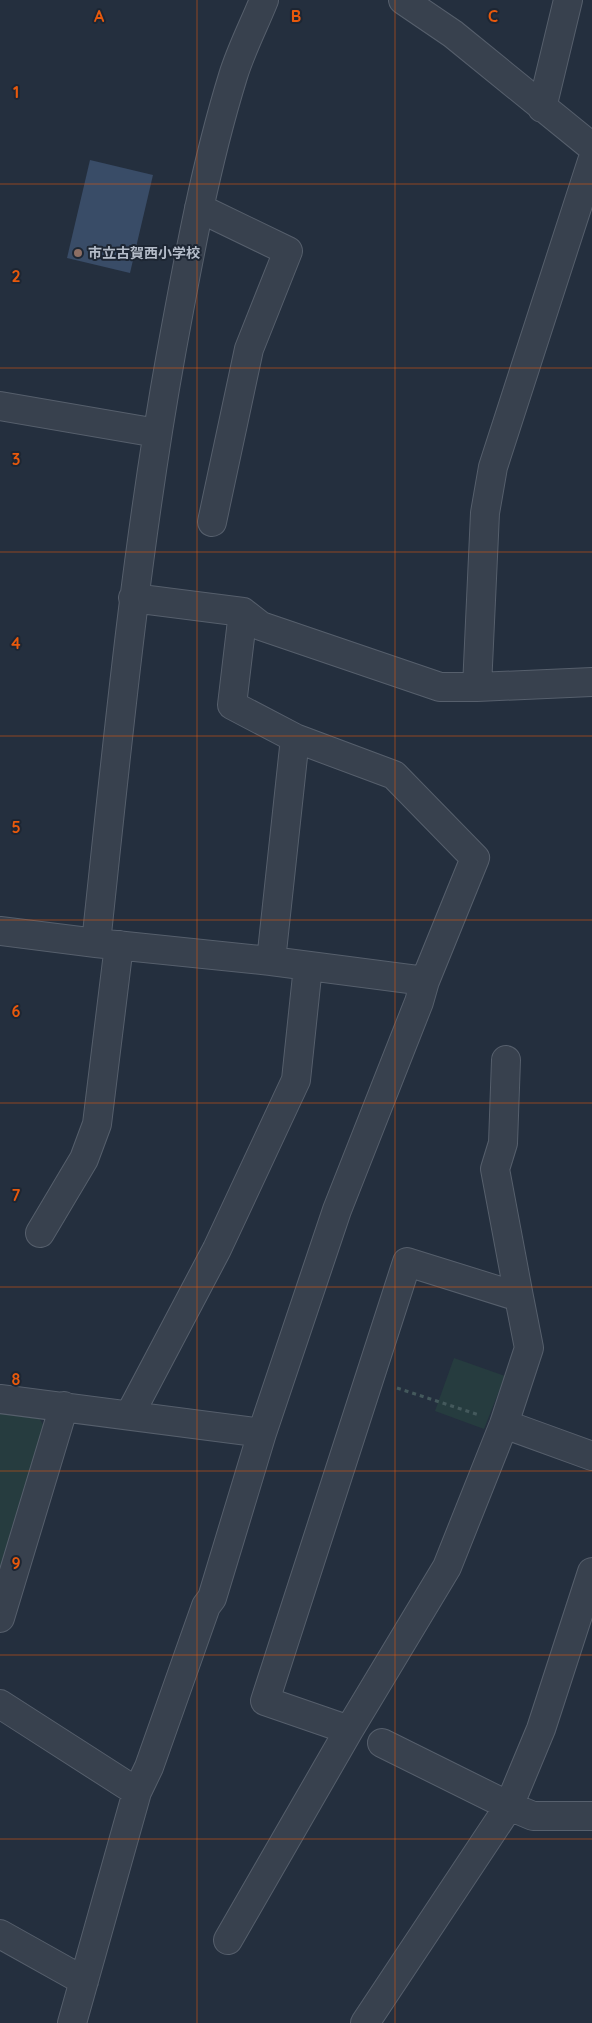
<svg xmlns="http://www.w3.org/2000/svg" width="592" height="2023" font-family="Quicksand,'Noto Sans JP',sans-serif">
  <style>
    .green { fill: #263c3f }
    .water { fill: #394c67 }
    .lines { fill: none; stroke-linecap: round; stroke-linejoin: round }
    .street-casing { stroke: #565f6c; stroke-width: 30 }
    .path { stroke: #44595c; stroke-width: 3; stroke-dasharray: 4 4; stroke-linecap: butt }
    .street { stroke: #38414e; stroke-width: 28 }
    .grid { fill: none; stroke: #e8590c; stroke-width: 1; stroke-opacity: 0.55 }
    .education-dot { fill: #8d6e63; stroke: #1d2633; stroke-width: 2 }
    .labels { text-anchor: middle; stroke-width: 4; stroke-linejoin: round; paint-order: stroke }
    .poi-label { font-size: 14px; font-weight: bold; fill: #b4bcc9; stroke: #1d2633; text-anchor: start }
    .grid-label { font-size: 16px; text-anchor: middle; font-weight: bold; fill: #e8590c; stroke: #1d2633; stroke-width: 4; stroke-linejoin: round; paint-order: stroke }
  </style>
  <rect width="100%" height="100%" fill="#242f3e"/>
  <!-- green -->
  <path class="green" d="M454,1358L505,1376L484,1429L435,1411Z
    M0,1411L38,1416L45,1428L0,1573Z"/>
  <!-- water -->
  <path class="water" d="M90,160L153,175L130,273L67,258Z"/>
  <g class="lines">
    <defs>
      <path id="street" d="M403,0L453,34L592,147
        M542,108L568,0
        M199,208L288,251L249,349L212,522
        M0,406L157,433
        M133,598L243,612L261,626L440,687H477L592,682
        M243,612L232,705L295,738L271,961
        M477,687L485,513L493,467L592,161
        M295,738L394,775L475,858L425,981
        M0,931L96,943L271,961L425,981L419,1002L337,1210L262,1433L0,1399
        M96,943C117,747 136,549 171,354C188,261 205,167 233,76C241,50 254,25 264,0
        M506,1060L503,1143L495,1169L519,1297
        M40,1233L84,1159L97,1124L119,945
        M407,1262L519,1297L529,1348L504,1424L447,1567L349,1730L265,1701Z
        M130,1414L217,1249L296,1080L308,966
        M504,1424L592,1456
        M0,1618L64,1406
        M0,1704L137,1792L72,2023
        M382,1743L509,1806L533,1816H592
        M137,1792L149,1767L206,1606L212,1598L262,1433
        M0,1934L84,1981
        M228,1940L349,1730
        M365,2023L509,1806L541,1729L592,1572"/>
    </defs>
    <!-- street casing -->
    <use href="#street" class="street-casing"/>
    <!-- path -->
    <path class="path" d="M397,1388L479,1415"/>
    <!-- street -->
    <use href="#street" class="street"/>
  </g>
  <!-- grid -->
  <path class="grid" d="M197,0V2023M395,0V2023M0,184H592M0,368H592M0,552H592M0,736H592M0,920H592M0,1103H592M0,1287H592M0,1471H592M0,1655H592M0,1839H592"/>
  <!-- markers -->
  <circle class="education-dot" cx="78" cy="253" r="5"/>
  <g class="labels">
    <!-- poi labels -->
    <g class="poi-label">
      <text x="88" y="258">市立古賀西小学校</text>
    </g>
  </g>
  <g class="grid-label">
    <text x="99" y="22">A</text>
    <text x="296" y="22">B</text>
    <text x="493" y="22">C</text>
    <text x="16" y="98">1</text>
    <text x="16" y="282">2</text>
    <text x="16" y="465">3</text>
    <text x="16" y="649">4</text>
    <text x="16" y="833">5</text>
    <text x="16" y="1017">6</text>
    <text x="16" y="1201">7</text>
    <text x="16" y="1385">8</text>
    <text x="16" y="1569">9</text>
  </g>
</svg>
